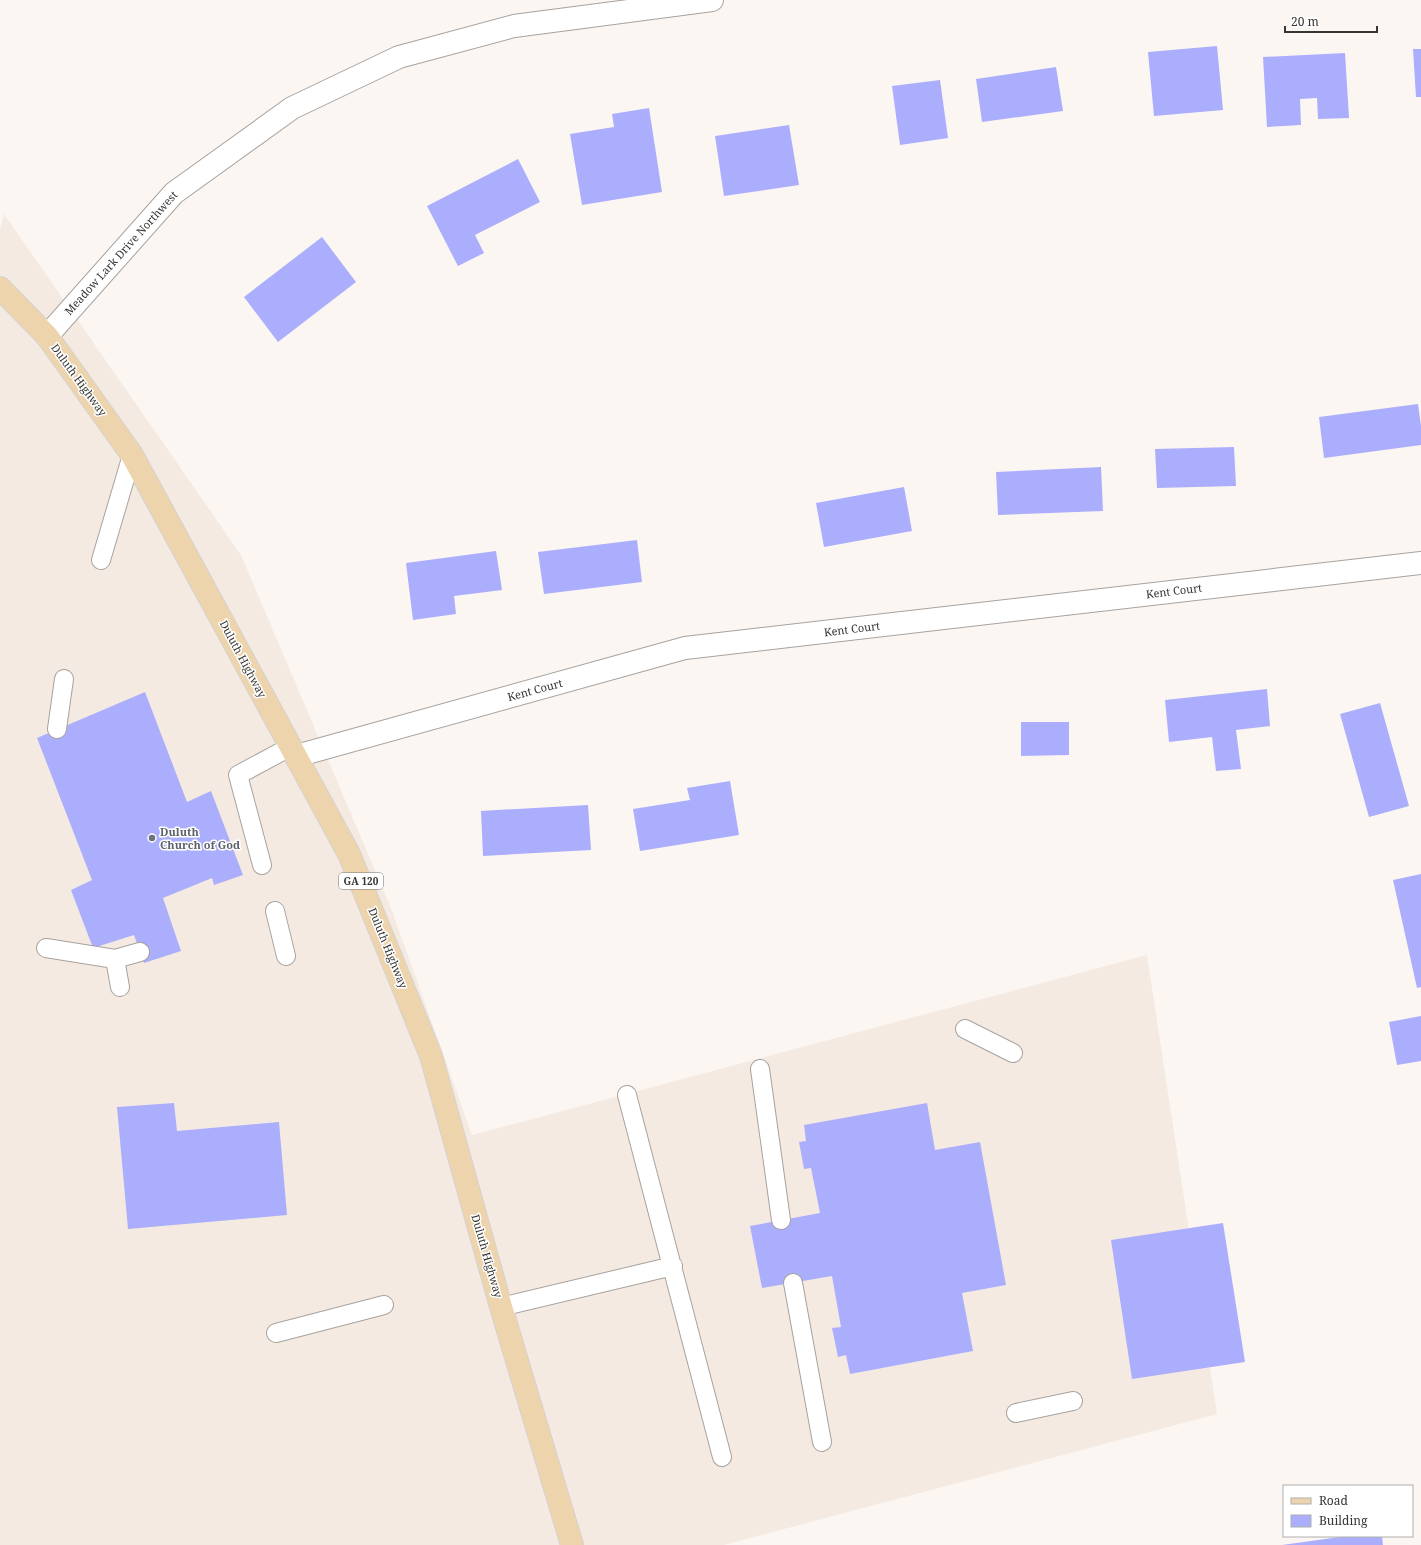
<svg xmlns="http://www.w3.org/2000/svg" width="1421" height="1545" font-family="'Noto Serif',serif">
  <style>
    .built { fill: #f5eae1 }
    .building { fill: #abaefc }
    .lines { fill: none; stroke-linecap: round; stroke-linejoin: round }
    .service-casing { stroke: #a7a29e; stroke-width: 20 }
    .minor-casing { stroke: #a7a29e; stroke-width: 24 }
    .primary-casing { stroke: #d3d3d2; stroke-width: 24 }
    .service { stroke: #fff; stroke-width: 18 }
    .minor { stroke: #fff; stroke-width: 22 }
    .primary { stroke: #edd4ad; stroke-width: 22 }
    .worship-dot { fill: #6b7280; stroke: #fff; stroke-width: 1.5 }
    .labels { text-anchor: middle; stroke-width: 3; stroke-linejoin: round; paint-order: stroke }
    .shield { fill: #fff; stroke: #727270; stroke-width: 1 }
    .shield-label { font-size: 10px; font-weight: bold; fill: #363533 }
    .street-label { font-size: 11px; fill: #363533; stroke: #fff }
    .worship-label { font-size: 11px; font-weight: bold; fill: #5b616d; stroke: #fff; text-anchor: start }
  </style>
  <rect width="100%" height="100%" fill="#fbf6f2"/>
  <!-- built -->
  <path class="built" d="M4,214L241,555L391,908L472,1135L1147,955L1217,1414L724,1545H0V230Z"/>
  <!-- building -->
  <path class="building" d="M1217,46L1223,110L1154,116L1148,52Z
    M1413,49H1421V97H1416Z
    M1345,53L1349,118L1318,119L1317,98L1300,99L1301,125L1267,127L1263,57Z
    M1056,67L1063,111L982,122L976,79Z
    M940,80L948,138L900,145L892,86Z
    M649,108L662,192L582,205L570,134L614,127L612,114Z
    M789,125L799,185L724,196L715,136Z
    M518,159L540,202L475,235L484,253L458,266L427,206Z
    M322,237L356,282L278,342L244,297Z
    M1418,404L1421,426V445L1324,458L1319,417Z
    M1234,447L1236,486L1157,488L1155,449Z
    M1101,467L1103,511L998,515L996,472Z
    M904,487L912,531L824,547L816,503Z
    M637,540L642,582L544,594L538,552Z
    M496,551L502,590L454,596L456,614L413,620L406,563Z
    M1267,689L1270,726L1236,730L1241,769L1216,771L1212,737L1169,742L1165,700Z
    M145,692L187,802L211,791L243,875L214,885L212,878L163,898L181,951L144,963L134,935L93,948L71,890L92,880L37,738Z
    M1380,703L1409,806L1369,817L1340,714Z
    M1021,722H1069V755L1021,756Z
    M730,781L739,835L640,851L633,809L690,800L687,788Z
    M588,805L591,850L483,856L481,811Z
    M1421,874V987L1417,988L1393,880Z
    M1421,1016V1061L1397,1065L1389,1022Z
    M174,1103L177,1131L279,1122L287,1215L128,1229L117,1107Z
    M927,1103L935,1150L980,1142L1006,1285L962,1293L973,1351L850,1374L846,1355L838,1357L832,1328L841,1327L832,1276L762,1288L750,1226L820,1213L811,1168L804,1169L799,1142L806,1141L804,1125Z
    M1223,1223L1245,1362L1132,1379L1111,1240Z
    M1347,1536H1382L1383,1545H1282Z"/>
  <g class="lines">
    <defs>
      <path id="service" d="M101,560L132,455
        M57,729L64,679
        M262,865L238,775L290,747
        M275,911L286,956
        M46,948L115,959L140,952
        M115,959L120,987
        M965,1029L1013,1053
        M760,1069L781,1220
        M627,1095L722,1457
        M793,1283L822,1442
        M501,1307L673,1266
        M276,1333L384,1305
        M1016,1413L1073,1401"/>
      <path id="minor" d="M47,336L174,193L292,108L399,57L514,26L712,0
        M296,756L685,648L1421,563"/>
      <path id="primary" d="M0,288L47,336L132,455L349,854L431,1056L501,1307L572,1545"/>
    </defs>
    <!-- service casing -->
    <use href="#service" class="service-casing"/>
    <!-- minor casing -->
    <use href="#minor" class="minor-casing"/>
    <!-- primary casing -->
    <use href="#primary" class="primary-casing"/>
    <!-- service -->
    <use href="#service" class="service"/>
    <!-- minor -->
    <use href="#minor" class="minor"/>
    <!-- primary -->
    <use href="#primary" class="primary"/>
  </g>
  <!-- markers -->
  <circle class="worship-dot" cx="152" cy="838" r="4"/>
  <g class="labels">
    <!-- shield labels -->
    <rect class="shield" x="339" y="873" width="44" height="16" rx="3"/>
    <g class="shield-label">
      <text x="361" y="885">GA 120</text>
    </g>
    <!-- street labels -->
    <g class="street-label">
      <text transform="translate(121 253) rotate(-48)" y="4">Meadow Lark Drive Northwest</text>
      <text transform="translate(79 380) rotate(54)" y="4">Duluth Highway</text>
      <text transform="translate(1174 591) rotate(-7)" y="4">Kent Court</text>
      <text transform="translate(852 629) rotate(-7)" y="4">Kent Court</text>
      <text transform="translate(243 659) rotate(62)" y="4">Duluth Highway</text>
      <text transform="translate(535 690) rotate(-15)" y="4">Kent Court</text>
      <text transform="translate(388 948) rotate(68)" y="4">Duluth Highway</text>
      <text transform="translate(487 1256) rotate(74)" y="4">Duluth Highway</text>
    </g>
    <!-- worship labels -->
    <g class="worship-label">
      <text x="160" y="836">Duluth<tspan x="160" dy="13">Church of God</tspan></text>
    </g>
  </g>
  <!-- legend -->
  <rect x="1283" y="1485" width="130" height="52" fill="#ffffff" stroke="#afaead"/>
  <rect x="1291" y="1498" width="20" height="6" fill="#edd4ad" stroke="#afaead"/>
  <text x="1319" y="1505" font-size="12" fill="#363533">Road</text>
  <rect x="1291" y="1515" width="20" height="12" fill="#abaefc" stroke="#afaead"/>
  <text x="1319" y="1525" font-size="12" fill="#363533">Building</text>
  <!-- scale -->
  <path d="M1285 26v6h92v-6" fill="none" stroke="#363533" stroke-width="2"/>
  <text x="1291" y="26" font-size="12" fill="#363533" stroke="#ffffff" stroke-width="3" paint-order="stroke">20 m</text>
</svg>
